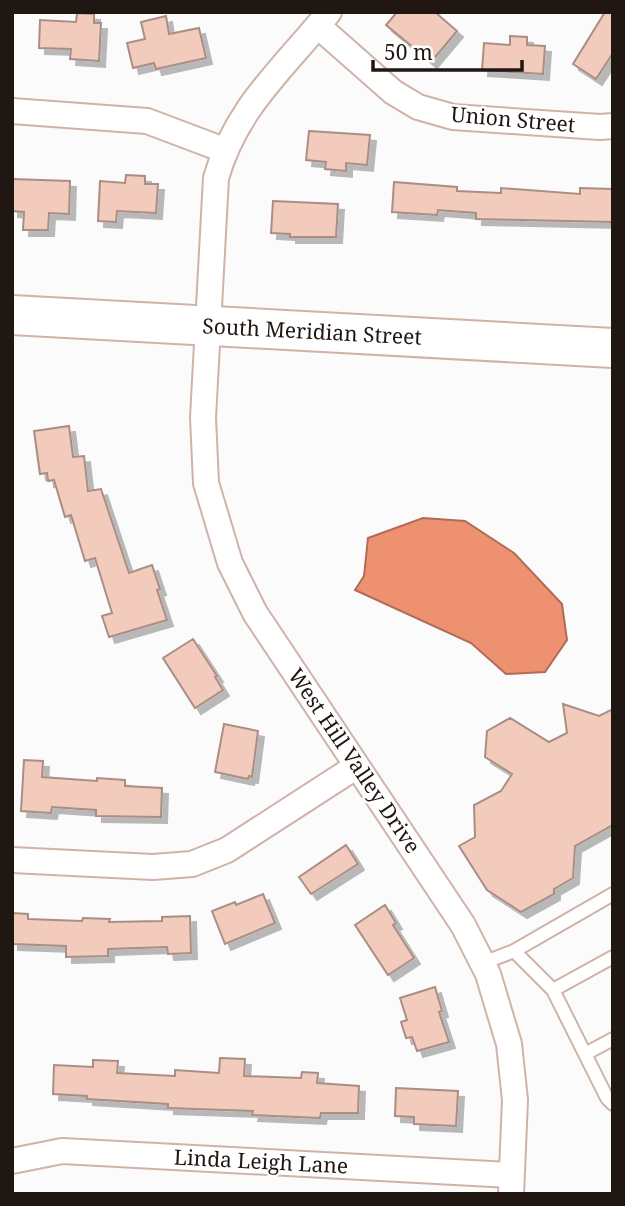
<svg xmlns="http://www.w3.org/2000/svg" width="625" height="1206" font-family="'Noto Serif',serif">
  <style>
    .water { fill: #ee9171; stroke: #b06c54; stroke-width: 2 }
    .building { fill: #f2cbbd; stroke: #aa8e85; stroke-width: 2; filter: url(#shadow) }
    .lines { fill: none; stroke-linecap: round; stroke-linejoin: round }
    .lane-casing { stroke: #d0b3a8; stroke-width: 16 }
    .street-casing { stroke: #d0b3a8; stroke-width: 28 }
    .primary-casing { stroke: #d0b3a8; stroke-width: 42 }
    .lane { stroke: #fff; stroke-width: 12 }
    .street { stroke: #fff; stroke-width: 24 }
    .primary { stroke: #fff; stroke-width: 38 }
    .labels { text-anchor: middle; stroke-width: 5; stroke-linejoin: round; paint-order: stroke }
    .street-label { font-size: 21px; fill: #201612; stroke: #fff }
  </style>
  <defs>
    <filter id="shadow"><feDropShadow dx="6" dy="6" stdDeviation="0" flood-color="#0004"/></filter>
  </defs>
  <rect width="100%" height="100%" fill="#fbfbfb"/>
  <!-- water -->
  <path class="water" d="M423,518L465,521L514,553L562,604L567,640L545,672L506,674L471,643L355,590L364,576L368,538Z"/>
  <!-- building -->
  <path class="building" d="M397,12H435L457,31L431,62L386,25Z
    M605,12H613V53L596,79L573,64Z
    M77,13L94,14V23H101L99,61L70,59L71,49L39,48L40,20L76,22Z
    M166,16L169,34L199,28L206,58L156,69L154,63L133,68L127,43L145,39L141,22Z
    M510,36L527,37V45L545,46L543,74L482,70L484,43L510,45Z
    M309,131L370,135L367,165L346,163V171L325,169L326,162L306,160Z
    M126,175L145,176V184H158L156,213L117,211L116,222L98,221L100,181L125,183Z
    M12,179L70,181L69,214L49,213L48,230H23L24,212L12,211Z
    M394,182L457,187V191L501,193V188L580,194V188L613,189V222L476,219V213L438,210L437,215L392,212Z
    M273,201L338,204L336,237H290V234L271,233Z
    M69,426L73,457L84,456L88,491L101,489L129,573L152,565L160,589L157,590L167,620L109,637L102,616L112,613L95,558L85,561L71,515L65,517L54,480L48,481L47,473L40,474L34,431Z
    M193,639L217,676L215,677L223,690L195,708L163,658Z
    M563,704L599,716L613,709V825L575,846L573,878L554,889V894L521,912L487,890L459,846L475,837L474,805L501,791L512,774L485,757L487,731L510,718L549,742L567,733Z
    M224,724L258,731L252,777L249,776L248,779L215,772Z
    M24,760L43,761L42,777L97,781V778L125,780V786L162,788L161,817L96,816V810L52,807L51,813L21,811Z
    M346,845L358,864L311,894L299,877Z
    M263,894L275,923L225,944L212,911L235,902L236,905Z
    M385,905L396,923L393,925L414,958L388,975L355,925Z
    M12,913L28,914V919L82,921L83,918L110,919L109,922L162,921V917L190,916L191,953L168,954L167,947L108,949V956L66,957V946L12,944Z
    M435,987L442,1011L439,1012L449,1042L417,1051L412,1037L406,1038L401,1022L407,1020L400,998Z
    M220,1058L245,1059L244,1076L301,1078L302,1072L318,1073L317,1083L359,1086L358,1113H321L320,1118L252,1115L253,1111L168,1108V1104L87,1099V1096L53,1094L54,1065L93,1067V1060L118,1061L117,1073L175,1076V1070L219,1073Z
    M396,1088L458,1091L456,1126L414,1124V1117L395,1116Z"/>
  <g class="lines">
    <defs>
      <path id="lane" d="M514,951L553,990L607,1098L613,1104
        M483,963L514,951L613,894
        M553,990L613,957
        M585,1054L613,1039"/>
      <path id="street" d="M329,12C284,68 236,107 216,178L203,418L206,483L230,563L255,613L463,925L488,974L509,1044L515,1100L511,1194
        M318,26L393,92L418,107L453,117L600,127L613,126
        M12,111L147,121L224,150
        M12,860L153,867L192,864L227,850L357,766
        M12,1161L62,1151L511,1175"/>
      <path id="primary" d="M12,315L613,348"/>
    </defs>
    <!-- lane casing -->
    <use href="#lane" class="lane-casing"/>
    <!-- street casing -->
    <use href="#street" class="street-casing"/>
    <!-- primary casing -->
    <use href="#primary" class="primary-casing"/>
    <!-- lane -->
    <use href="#lane" class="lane"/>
    <!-- street -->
    <use href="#street" class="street"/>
    <!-- primary -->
    <use href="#primary" class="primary"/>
  </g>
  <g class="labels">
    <!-- street labels -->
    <g class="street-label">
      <text transform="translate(513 120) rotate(5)" y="7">Union Street</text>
      <text transform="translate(312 332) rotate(3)" y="7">South Meridian Street</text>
      <text transform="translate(354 761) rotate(56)" y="7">West Hill Valley Drive</text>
      <text transform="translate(261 1162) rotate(3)" y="7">Linda Leigh Lane</text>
    </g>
  </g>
  <!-- border -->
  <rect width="625" height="1206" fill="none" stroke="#201612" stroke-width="28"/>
  <!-- scale -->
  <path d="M373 60v10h149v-10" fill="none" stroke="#201612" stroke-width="3.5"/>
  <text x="384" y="60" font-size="21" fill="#201612" stroke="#ffffff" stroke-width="5" paint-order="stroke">50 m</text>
</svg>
